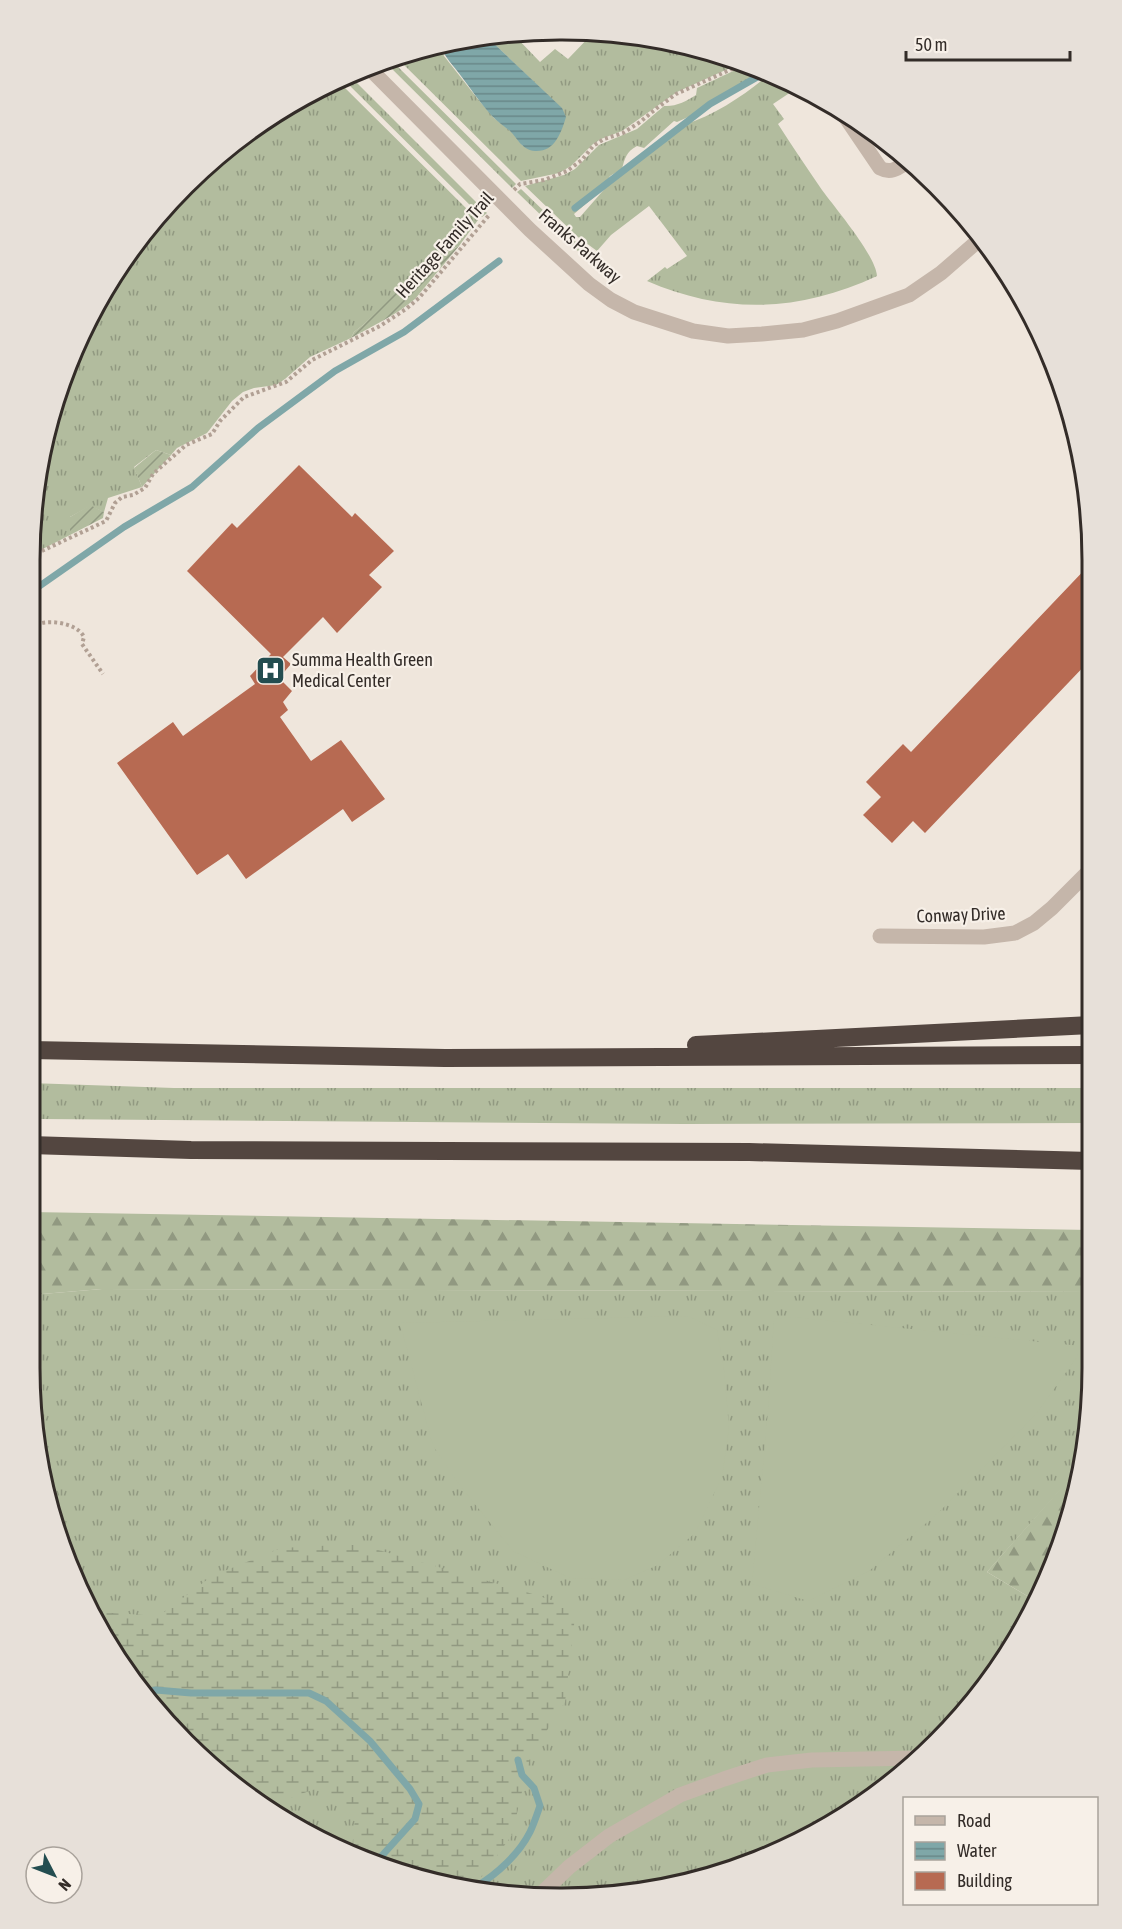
<svg xmlns="http://www.w3.org/2000/svg" width="1122" height="1929" font-family="'Asap Condensed',sans-serif">
  <style>
    .grass { fill: url(#grass-tufts) }
    .forest { fill: url(#forest-firs) }
    .wetland { fill: url(#wetland-marsh) }
    .garden { fill: url(#garden-furrows) }
    .pitch { fill: #b2bc9e }
    .water { fill: url(#water-rules) }
    .lines { fill: none; stroke-linecap: round; stroke-linejoin: round }
    .stream { stroke: #7fa7a8; stroke-width: 7 }
    .building { fill: #b76a52 }
    .path { stroke: #b1a094; stroke-width: 4; stroke-dasharray: 3 3; stroke-linecap: butt }
    .minor { stroke: #c5b6aa; stroke-width: 15 }
    .highway { stroke: #534640; stroke-width: 18 }
    .labels { text-anchor: middle; stroke-width: 4.5; stroke-linejoin: round; paint-order: stroke }
    .street-label { font-size: 18px; fill: #332c28; stroke: #f7f0e8 }
    .poi-label { font-size: 18px; fill: #332c28; stroke: #f7f0e8; text-anchor: start }
    .rim { fill: none; stroke: #332c28; stroke-width: 3 }
  </style>
  <defs>
    <pattern id="grass-tufts" width="24" height="20" patternUnits="userSpaceOnUse" patternTransform="scale(1.5)"><rect width="24" height="20" fill="#b2bc9e"/><path d="M3 7l-1-3M5 7V3M7 7l1-3M15 17l-1-3M17 17v-4M19 17l1-3" fill="none" stroke="#919981"/></pattern>
    <pattern id="forest-firs" width="22" height="20" patternUnits="userSpaceOnUse" patternTransform="scale(1.5)"><rect width="22" height="20" fill="#b2bc9e"/><path d="M5 1l3.5 6h-7zM16 11l3.5 6h-7z" fill="#919981"/></pattern>
    <pattern id="wetland-marsh" width="20" height="14" patternUnits="userSpaceOnUse" patternTransform="scale(1.5)"><rect width="20" height="14" fill="#b2bc9e"/><path d="M1 5h8M5 5V1M11 12h8M15 12V8" fill="none" stroke="#919981"/></pattern>
    <pattern id="garden-furrows" width="10" height="10" patternUnits="userSpaceOnUse" patternTransform="scale(1.5)"><rect width="10" height="10" fill="#b2bc9e"/><path d="M-1 1l2-2M0 10L10 0M9 11l2-2" fill="none" stroke="#919981"/></pattern>
    <pattern id="water-rules" width="6" height="5" patternUnits="userSpaceOnUse" patternTransform="scale(1.5)"><rect width="6" height="5" fill="#7fa7a8"/><path d="M0 2.5h6" fill="none" stroke="#698889"/></pattern>
  </defs>
  <rect width="100%" height="100%" fill="#efe6dc"/>
  <!-- grass -->
  <path class="grass" d="M593,33L664,40L741,63L677,92L622,131L601,139L593,144L571,166L559,173L521,181L397,58L440,45L444,56L477,98L494,118L512,132L523,146L561,108L487,37L514,35L540,62L555,49L568,59Z
    M391,60L516,184L512,188L385,62Z
    M746,65L765,71L734,93L716,102L704,110L677,122L674,121L644,148L637,146C626,152 625,158 622,169L610,176L601,191L574,214L576,217H580L608,185L684,125C717,114 743,96 770,74L797,88L773,104L784,119L778,124C792,146 807,168 822,190C836,209 876,256 877,276C799,312 726,315 647,281L665,267L667,269L687,256L649,206L611,235L597,251L578,237L525,186L564,175L575,169L599,145L637,129L664,106C675,107 687,101 696,95L697,88Z
    M349,75L487,213L482,217L343,79Z
    M338,81L478,220L459,246L448,251L417,273L363,325L354,332L351,338L310,357L285,379L276,385L254,388L243,392L232,401L207,433L177,448L171,455L156,450L134,467L142,487L108,498L104,512L90,506L70,517V535L31,555V526L58,390L119,266L185,186L266,120Z
    M521,189L576,242L592,255L587,258L583,256L517,192Z
    M30,1083L174,1088H1091V1123L684,1124L41,1119H30Z
    M102,1289L1091,1292V1403L1078,1470L987,1572L1034,1600L1003,1663L911,1767L764,1859L595,1898L423,1881L266,1809L140,1691L58,1538L30,1368V1295Z"/>
  <!-- forest -->
  <path class="forest" d="M30,1212L1091,1230V1292L102,1289L30,1295Z
    M1077,1470L1064,1539L1034,1600L987,1572Z"/>
  <!-- wetland -->
  <path class="wetland" d="M357,1544L520,1590L576,1608L565,1702L530,1757L512,1835L475,1886L423,1881L352,1849L356,1809L315,1789L273,1804L252,1797L140,1691L97,1612L159,1616L212,1576L281,1548Z"/>
  <!-- garden -->
  <path class="garden" d="M459,246L415,299C396,315 373,326 351,338L354,332L363,325C391,296 421,264 459,246Z
    M156,450L171,455L142,487L134,468Z
    M90,505L104,512L103,518L70,535V517Z"/>
  <!-- pitch -->
  <path class="pitch" d="M688,1316L717,1330L724,1370L729,1428L722,1477L695,1533L658,1565L624,1580L570,1578L513,1551L461,1487L433,1446L400,1323Z
    M792,1317L1081,1346L1077,1357L1036,1414L937,1514L869,1571L808,1601L752,1584L768,1411L774,1319Z"/>
  <!-- water -->
  <path class="water" d="M487,37L562,108L566,117C561,133 555,152 535,151C522,150 518,139 510,131C504,126 498,122 492,116C481,104 471,89 461,76C453,65 445,58 440,45L457,40Z"/>
  <g class="lines">
    <!-- stream -->
    <path class="stream" d="M575,208L710,104L766,72
      M31,592L124,527L192,487L258,428L335,371L404,332L499,261
      M142,1693L156,1690L191,1693H309L326,1701L370,1741L410,1789L419,1804L415,1819L378,1860
      M477,1886C497,1874 519,1854 530,1832C534,1824 537,1814 540,1806L534,1788L522,1775L518,1760"/>
  </g>
  <!-- building -->
  <path class="building" d="M299,465L352,517L355,513L394,551L369,575L382,587L337,633L323,617L283,657L291,664L279,678L292,691L283,702L288,710L280,717L311,761L341,740L385,799L352,822L343,809L246,879L228,854L197,875L117,763L173,722L183,736L255,684L250,676L271,654L187,571L232,523L237,528Z
    M1091,563V659L925,833L913,821L892,843L863,815L881,797L866,782L903,744L911,752Z"/>
  <g class="lines">
    <!-- path -->
    <path class="path" d="M514,190L520,184L544,180L567,171L582,160L593,146L604,139L623,133L640,122L657,108L676,94L743,64
      M31,556L106,521L115,503L122,497L133,495L145,488L153,474L186,445L212,434L220,421L244,397L286,382L312,360L380,326L406,309L419,298L490,214
      M31,627C44,618 77,622 84,637L82,644L103,674"/>
    <!-- minor -->
    <path class="minor" d="M368,67L530,230L589,284L611,300L634,312L693,331L728,336L762,334L803,330L837,321L909,295L941,273L979,240
      M842,112L880,168C891,174 898,168 907,162
      M880,936L984,937L1015,933L1034,923L1052,908L1091,869
      M542,1893L569,1867L609,1836L680,1795L724,1779L767,1765L812,1760L920,1758"/>
    <!-- highway -->
    <path class="highway" d="M696,1045L1091,1025
      M30,1050L445,1058L1091,1055
      M30,1145L191,1150L749,1152L1091,1161"/>
  </g>
  <!-- icons -->
  <defs>
    <symbol id="hospital-square" viewBox="-11 -11 22 22"><rect x="-9" y="-9" width="18" height="18" rx="4" fill="#234d50" stroke="#f7f0e8"/><path d="M-5-5h3v3.5h4V-5h3V5h-3V1.5h-4V5h-3Z" fill="#fff"/></symbol>
  </defs>
  <g fill-rule="evenodd">
    <use href="#hospital-square" x="254" y="654" width="33" height="33"/>
  </g>
  <g class="labels">
    <!-- street labels -->
    <g class="street-label">
      <text transform="translate(445 245) rotate(-48)" y="6">Heritage Family Trail</text>
      <text transform="translate(580 246) rotate(41)" y="6">Franks Parkway</text>
      <text transform="translate(961 915) rotate(-2)" y="6">Conway Drive</text>
    </g>
    <!-- poi labels -->
    <g class="poi-label">
      <text x="292" y="666">Summa Health Green<tspan x="292" dy="21">Medical Center</tspan></text>
    </g>
  </g>
  <!-- crop -->
  <path d="M0 0H1122V1929H0ZM560 40H562A520 520 0 0 1 1082 560V1368A520 520 0 0 1 562 1888H560A520 520 0 0 1 40 1368V560A520 520 0 0 1 560 40Z" fill="#e7e0d9" fill-rule="evenodd"/>
  <path class="rim" d="M560 40H562A520 520 0 0 1 1082 560V1368A520 520 0 0 1 562 1888H560A520 520 0 0 1 40 1368V560A520 520 0 0 1 560 40Z"/>
  <!-- legend -->
  <rect x="903" y="1797" width="195" height="108" fill="#f7f0e8" stroke="#a9a29b" stroke-width="1.5"/>
  <rect x="915" y="1816" width="30" height="9" fill="#c5b6aa" stroke="#a9a29b" stroke-width="1.5"/>
  <text x="957" y="1827" font-size="18" fill="#332c28">Road</text>
  <rect x="915" y="1842" width="30" height="18" fill="url(#water-rules)" stroke="#a9a29b" stroke-width="1.5"/>
  <text x="957" y="1857" font-size="18" fill="#332c28">Water</text>
  <rect x="915" y="1872" width="30" height="18" fill="#b76a52" stroke="#a9a29b" stroke-width="1.5"/>
  <text x="957" y="1887" font-size="18" fill="#332c28">Building</text>
  <!-- north arrow -->
  <g transform="translate(54 1875) rotate(132)"><circle r="28" fill="#f7f0e8" stroke="#a9a29b" stroke-width="1.5"/>
  <path d="M0-4.5L10 22L0 15L-10 22Z" fill="#234d50"/>
  <text y="-9" font-size="16" font-weight="bold" text-anchor="middle" fill="#332c28">N</text>
  </g>
  <!-- scale -->
  <path d="M906 51v9h164v-9" fill="none" stroke="#332c28" stroke-width="3"/>
  <text x="915" y="51" font-size="18" fill="#332c28" stroke="#f7f0e8" stroke-width="4.5" paint-order="stroke">50 m</text>
</svg>
